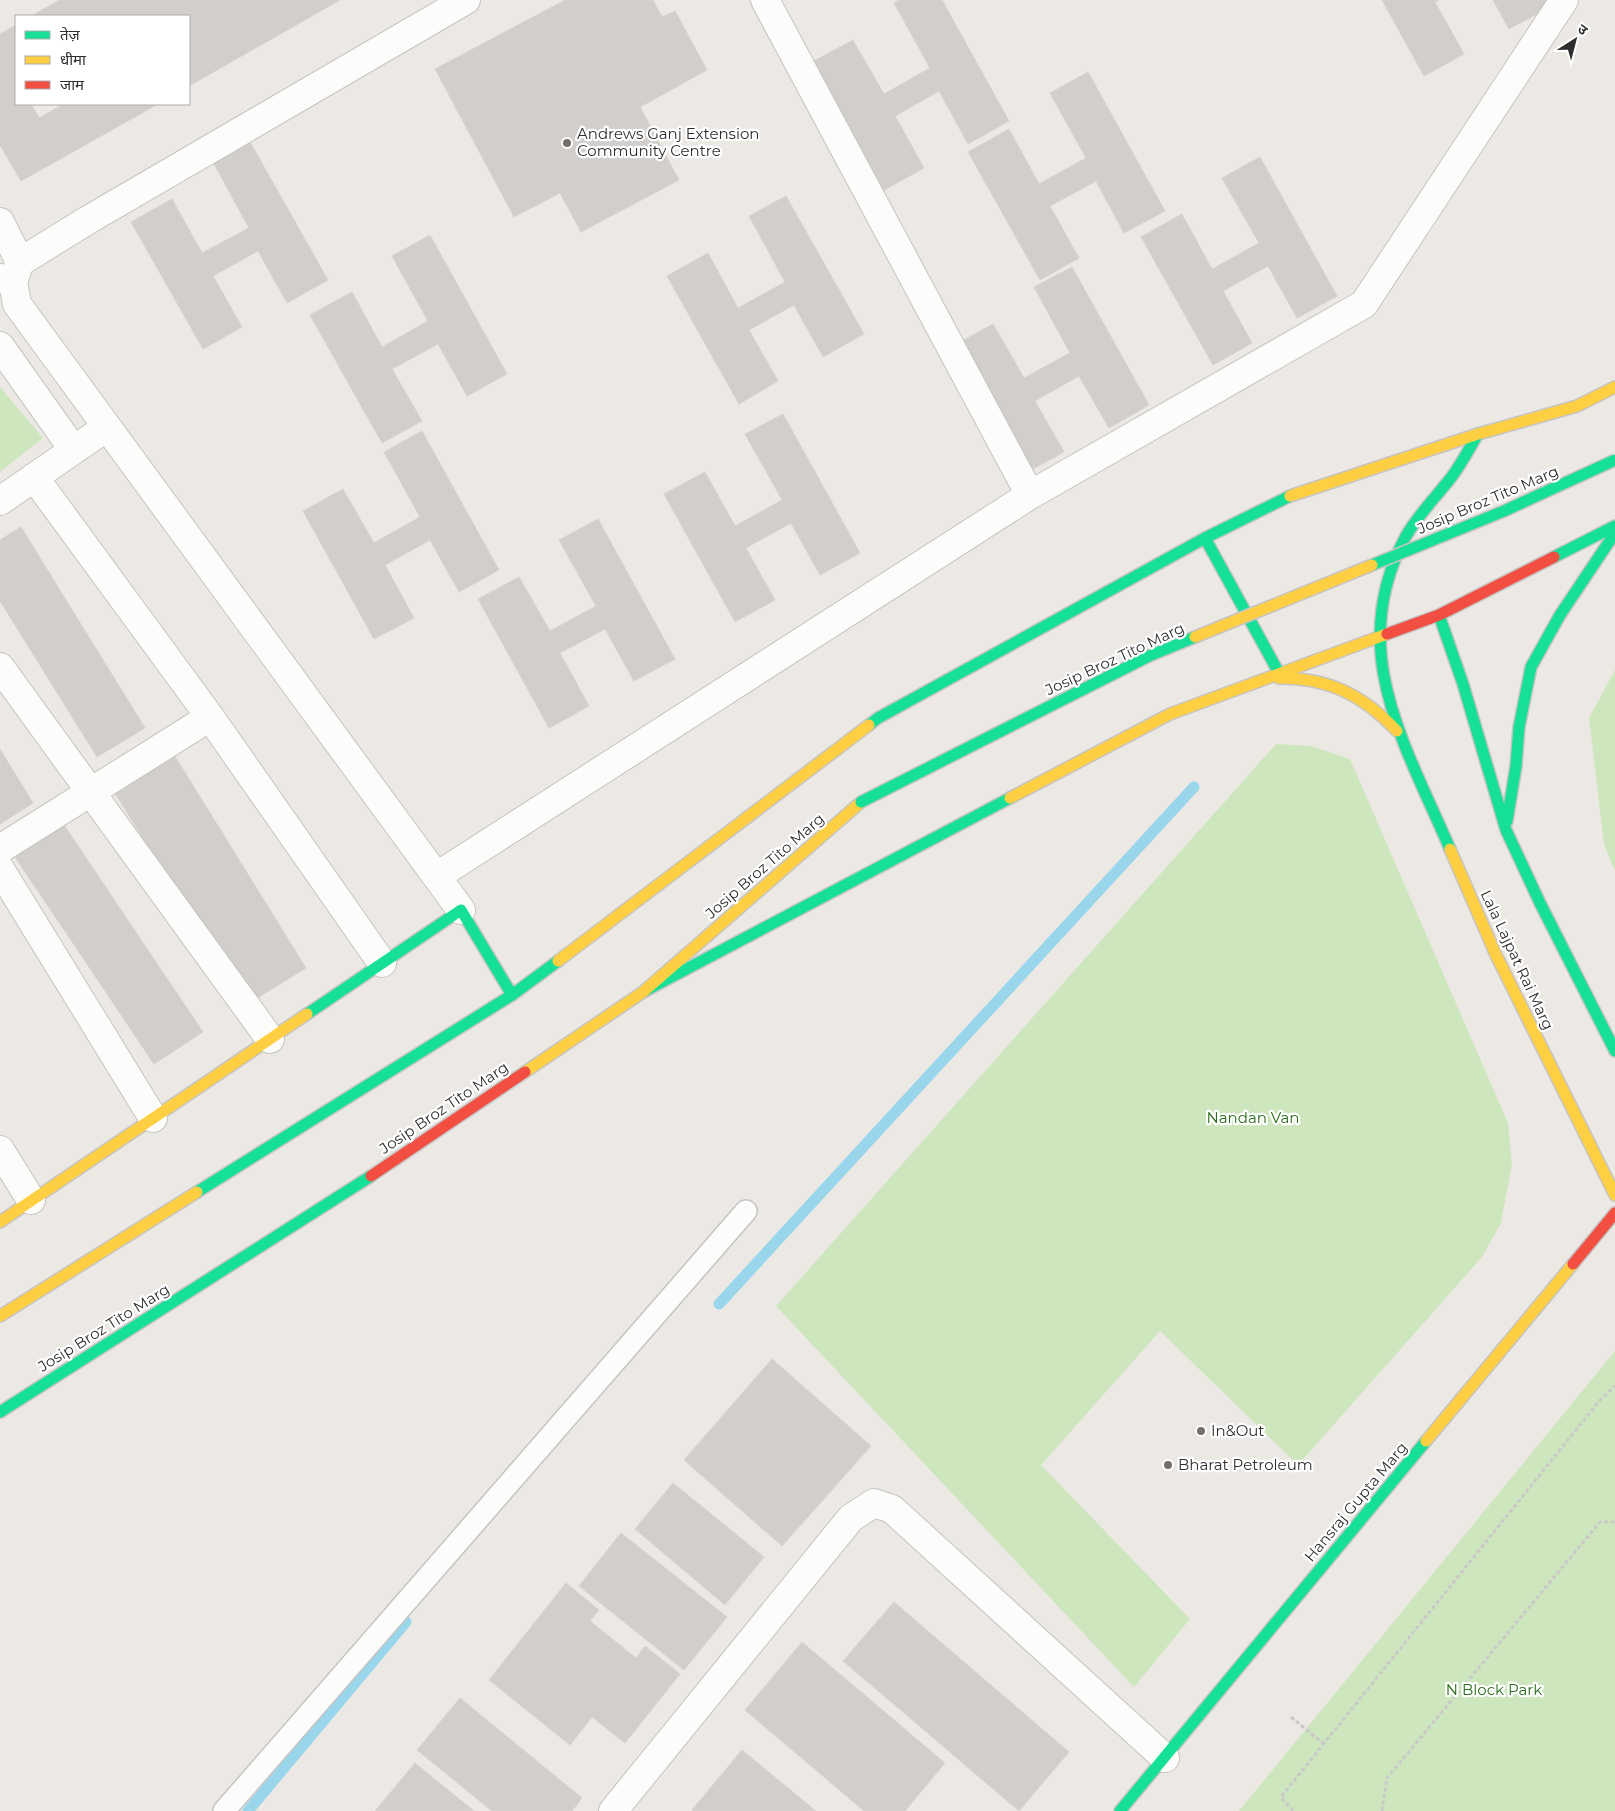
<svg xmlns="http://www.w3.org/2000/svg" width="1615" height="1811" font-family="Montserrat,'Noto Sans Devanagari',sans-serif">
  <style>
    .green { fill: #cee6be }
    .lines { fill: none; stroke-linecap: round; stroke-linejoin: round }
    .stream { stroke: #99d6ec; stroke-width: 11 }
    .building { fill: #d1cecb; stroke: #d7d4d0 }
    .lane-casing { stroke: #c5c4c5; stroke-width: 24 }
    .street-casing { stroke: #c5c4c5; stroke-width: 30 }
    .fast-casing { stroke: #c5c4c5; stroke-width: 14 }
    .slow-casing { stroke: #c5c4c5; stroke-width: 14 }
    .jam-casing { stroke: #c5c4c5; stroke-width: 14 }
    .path { stroke: #c9c9c8; stroke-width: 3; stroke-dasharray: 4 2.5; stroke-linecap: butt }
    .lane { stroke: #fcfcfb; stroke-width: 21 }
    .street { stroke: #fcfcfb; stroke-width: 28 }
    .fast { stroke: #16e098; stroke-width: 11 }
    .slow { stroke: #ffcf43; stroke-width: 11 }
    .jam { stroke: #f24e42; stroke-width: 11 }
    .fast-bridge-casing { stroke: #c5c4c5; stroke-width: 14; stroke-linecap: butt }
    .slow-bridge-casing { stroke: #c5c4c5; stroke-width: 14; stroke-linecap: butt }
    .fast-bridge { stroke: #16e098; stroke-width: 11 }
    .slow-bridge { stroke: #ffcf43; stroke-width: 11 }
    .poi-dot { fill: #706f6e; stroke: #fff; stroke-width: 2 }
    .labels { text-anchor: middle; stroke-width: 4.5; stroke-linejoin: round; paint-order: stroke }
    .poi-label { font-size: 15px; fill: #2e2e2e; stroke: #fff; text-anchor: start }
    .street-label { font-size: 15px; fill: #2e2e2e; stroke: #fff }
    .park-label { font-size: 15px; fill: #2c6e1b; stroke: #fff }
  </style>
  <rect width="100%" height="100%" fill="#ece8e4"/>
  <!-- green -->
  <path class="green" d="M0,387L43,438L0,472Z
    M1615,670V871L1604,844L1589,718Z
    M1276,744L1311,746L1350,759L1508,1123L1512,1164L1501,1223L1482,1257L1298,1465L1160,1331L1041,1465L1190,1619L1134,1687L776,1306Z
    M1615,1351V1811H1239Z"/>
  <g class="lines">
    <!-- stream -->
    <path class="stream" d="M719,1304L1194,787
      M248,1811L406,1622"/>
  </g>
  <!-- building -->
  <path class="building" d="M60,0H340L189,86V16H31Z
    M565,0H653L662,17L675,11L707,70L640,107L679,180L581,232L560,193L514,217L435,69Z
    M899,0H942L1009,121L968,144L939,91L895,116L924,168L884,190L812,62L853,40L884,94L930,68L894,3Z
    M1382,0H1439L1435,2L1464,54L1424,76Z
    M1493,0H1546L1550,7L1509,29Z
    M16,25V104H31L39,118L64,104H158L21,181L0,145V34Z
    M1088,72L1165,211L1124,233L1096,181L1050,206L1079,258L1040,280L968,152L1009,129L1039,184L1086,158L1050,93Z
    M250,142L328,280L287,303L258,251L213,276L242,327L203,349L131,222L172,199L202,253L249,228L213,162Z
    M1260,157L1337,296L1297,318L1268,266L1223,291L1252,343L1213,365L1141,237L1182,214L1212,269L1259,243L1222,178Z
    M786,196L864,334L823,357L794,305L749,330L778,381L739,404L667,276L708,253L738,308L785,282L749,216Z
    M430,235L507,374L467,396L438,344L392,369L422,421L382,443L310,315L352,292L382,347L428,321L392,256Z
    M1072,267L1149,405L1109,428L1079,376L1035,401L1064,452L1024,474L953,346L993,324L1024,378L1070,353L1034,287Z
    M783,414L860,553L820,575L791,523L746,548L775,600L735,622L664,494L705,472L735,526L782,500L745,434Z
    M422,431L499,570L459,592L430,540L385,565L414,618L374,639L303,511L343,489L374,543L420,517L384,452Z
    M598,519L675,659L634,681L605,629L560,653L589,706L549,728L478,599L519,577L550,631L596,606L559,540Z
    M21,527L145,728L97,757L0,601V540Z
    M0,749L33,803L0,824Z
    M173,753L306,968L246,1005L113,790Z
    M62,822L203,1032L154,1064L13,854Z
    M772,1359L871,1446L782,1546L684,1460Z
    M673,1483L764,1557L725,1605L635,1529Z
    M621,1533L727,1617L684,1670L579,1586Z
    M566,1583L599,1610L590,1621L636,1658L645,1646L680,1674L625,1743L592,1717L570,1745L489,1680Z
    M894,1602L1069,1752L1019,1811L843,1661Z
    M802,1642L945,1763L905,1811H864L745,1710Z
    M460,1698L582,1798L572,1811H492L417,1750Z
    M742,1750L816,1811H693L692,1810Z
    M415,1763L474,1811H375Z"/>
  <g class="lines">
    <defs>
      <path id="lane" d="M224,1811L746,1211"/>
      <path id="street" d="M765,0L1030,495
        M0,222L20,262
        M0,278L13,282L20,262L88,220L466,0
        M13,282L17,304L461,910
        M0,346L73,449
        M34,477L210,717L382,963
        M0,501L107,427
        M0,667L270,1039
        M0,849L210,717
        M0,869L153,1118
        M437,876L1030,495L1364,304L1564,0
        M0,1150L31,1200
        M613,1811L851,1518L874,1503L892,1509L1165,1758"/>
      <path id="fast" d="M1205,538L1279,673
        M1554,557L1615,526
        M1439,615L1463,684L1506,830L1540,903L1615,1051
        M869,725L878,718L1205,538L1290,496
        M1507,821L1516,766L1519,727L1531,667L1560,615L1615,533
        M1450,849C1405,744 1345,649 1406,536C1418,515 1435,498 1450,479C1461,465 1469,449 1478,434
        M643,992L1010,798
        M307,1014L461,910L512,995
        M197,1192L512,995L558,961
        M0,1412L371,1176
        M1120,1811L1426,1441"/>
      <path id="slow" d="M1290,496L1478,434L1577,406L1615,387
        M1279,678C1329,678 1363,695 1397,731
        M1010,798L1170,714L1387,634
        M1450,849L1496,955L1615,1195
        M558,961L869,725
        M525,1072L643,992L861,802
        M0,1222L307,1014
        M0,1316L197,1192
        M1426,1441L1573,1264"/>
      <path id="jam" d="M1387,634L1439,615L1554,557
        M371,1176L525,1072
        M1573,1264L1615,1213"/>
    </defs>
    <!-- lane casing -->
    <use href="#lane" class="lane-casing"/>
    <!-- street casing -->
    <use href="#street" class="street-casing"/>
    <!-- fast casing -->
    <use href="#fast" class="fast-casing"/>
    <!-- slow casing -->
    <use href="#slow" class="slow-casing"/>
    <!-- jam casing -->
    <use href="#jam" class="jam-casing"/>
    <!-- path -->
    <path class="path" d="M1291,1717L1324,1744
      M1293,1811L1281,1797L1600,1400L1615,1386
      M1382,1811L1387,1778L1600,1522H1615"/>
    <!-- lane -->
    <use href="#lane" class="lane"/>
    <!-- street -->
    <use href="#street" class="street"/>
    <!-- fast -->
    <use href="#fast" class="fast"/>
    <!-- slow -->
    <use href="#slow" class="slow"/>
    <!-- jam -->
    <use href="#jam" class="jam"/>
    <defs>
      <path id="fast-bridge" d="M1372,565L1504,511L1615,460
        M861,802L1149,656L1195,637"/>
      <path id="slow-bridge" d="M1195,637L1372,565"/>
    </defs>
    <!-- fast-bridge casing -->
    <use href="#fast-bridge" class="fast-bridge-casing"/>
    <!-- slow-bridge casing -->
    <use href="#slow-bridge" class="slow-bridge-casing"/>
    <!-- fast-bridge -->
    <use href="#fast-bridge" class="fast-bridge"/>
    <!-- slow-bridge -->
    <use href="#slow-bridge" class="slow-bridge"/>
  </g>
  <!-- markers -->
  <g class="poi-dot">
    <circle cx="567" cy="143" r="5"/>
    <circle cx="1201" cy="1431" r="5"/>
    <circle cx="1168" cy="1465" r="5"/>
  </g>
  <g class="labels">
    <!-- poi labels -->
    <g class="poi-label">
      <text x="577" y="139">Andrews Ganj Extension<tspan x="577" dy="17">Community Centre</tspan></text>
      <text x="1211" y="1436">In&amp;Out</text>
      <text x="1178" y="1470">Bharat Petroleum</text>
    </g>
    <!-- street labels -->
    <g class="street-label">
      <text transform="translate(1488 500) rotate(-23)" y="5">Josip Broz Tito Marg</text>
      <text transform="translate(1115 659) rotate(-25)" y="5">Josip Broz Tito Marg</text>
      <text transform="translate(765 866) rotate(-41)" y="5">Josip Broz Tito Marg</text>
      <text transform="translate(1517 960) rotate(65)" y="5">Lala Lajpat Rai Marg</text>
      <text transform="translate(444 1108) rotate(-34)" y="5">Josip Broz Tito Marg</text>
      <text transform="translate(104 1328) rotate(-32)" y="5">Josip Broz Tito Marg</text>
      <text transform="translate(1356 1502) rotate(-50)" y="5">Hansraj Gupta Marg</text>
    </g>
    <!-- park labels -->
    <g class="park-label">
      <text x="1253" y="1123">Nandan Van</text>
      <text x="1494" y="1695">N Block Park</text>
    </g>
  </g>
  <!-- legend -->
  <rect x="15" y="15" width="175" height="90" fill="#ffffff" stroke="#ababab"/>
  <rect x="25" y="31" width="25" height="8" fill="#16e098" stroke="#ababab"/>
  <text x="60" y="40" font-size="15" fill="#2e2e2e">तेज़</text>
  <rect x="25" y="56" width="25" height="8" fill="#ffcf43" stroke="#ababab"/>
  <text x="60" y="65" font-size="15" fill="#2e2e2e">धीमा</text>
  <rect x="25" y="81" width="25" height="8" fill="#f24e42" stroke="#ababab"/>
  <text x="60" y="90" font-size="15" fill="#2e2e2e">जाम</text>
  <!-- north arrow -->
  <g transform="translate(1575 40) rotate(36)" stroke="#ffffff" stroke-width="4" paint-order="stroke">
  <path d="M0-4L9 19L0 12L-9 19Z" fill="#2e2e2e"/>
  <text y="-8" font-size="14" font-weight="bold" text-anchor="middle" fill="#2e2e2e">उ</text>
  </g>
</svg>
